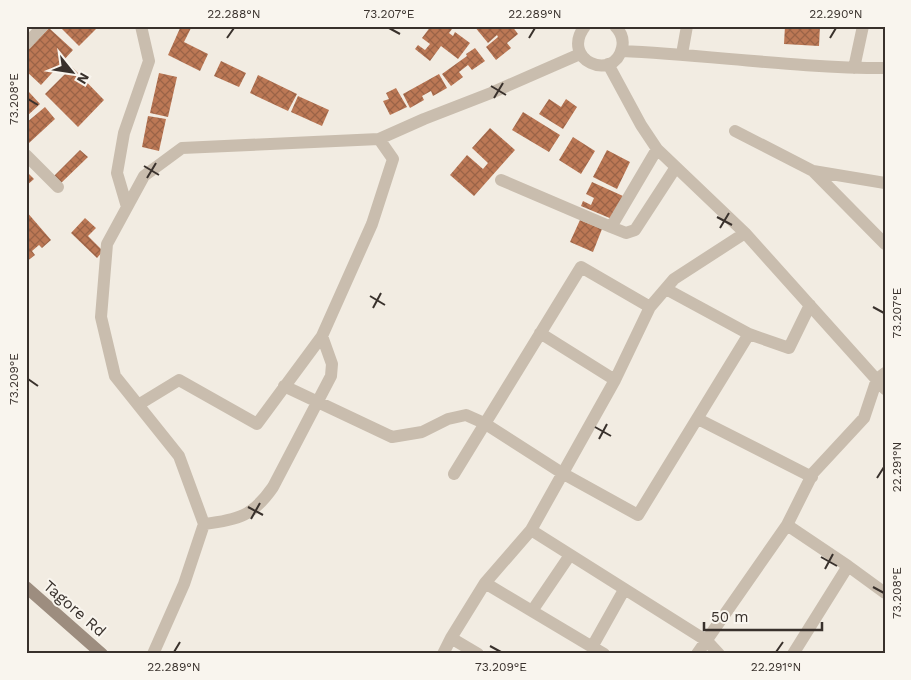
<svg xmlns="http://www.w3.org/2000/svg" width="911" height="680" font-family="'Work Sans',sans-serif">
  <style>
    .building { fill: url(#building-cross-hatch) }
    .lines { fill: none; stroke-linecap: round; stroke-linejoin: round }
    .minor { stroke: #c9bdae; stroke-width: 12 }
    .secondary { stroke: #9d8d7f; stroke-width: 12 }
    .ticks { fill: none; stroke: #39312c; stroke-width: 2 }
    .labels { text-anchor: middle; stroke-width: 4; stroke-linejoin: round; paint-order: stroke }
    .street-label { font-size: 16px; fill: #39312c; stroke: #f9f5ee }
    .neatline { fill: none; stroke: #39312c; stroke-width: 2 }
    .ticks-label { font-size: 12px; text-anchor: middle; fill: #39312c }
  </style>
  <defs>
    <pattern id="building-cross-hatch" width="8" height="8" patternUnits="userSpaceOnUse" patternTransform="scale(1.25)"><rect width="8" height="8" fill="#bc7855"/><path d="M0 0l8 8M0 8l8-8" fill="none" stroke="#9a6347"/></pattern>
  </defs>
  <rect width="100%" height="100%" fill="#f2ece2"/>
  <!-- building -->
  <path class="building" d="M59,26H99L79,46Z
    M181,26H192L184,42L208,54L200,71L168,55Z
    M431,26H449L452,29L449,33L453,36L455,32L470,43L458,59L441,46L430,61L415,49L418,45L425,50L430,44L422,38Z
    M474,26H512L518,34L507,43L511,48L496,60L486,47L498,37L497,35L488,43Z
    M785,26H820L819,46L784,44Z
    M49,28L73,50L41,85L26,71V52Z
    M475,48L485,61L472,70L468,65L459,72L463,77L451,86L442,74L467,56L466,54Z
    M221,61L246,73L239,87L214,76Z
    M72,67L104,100L78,127L45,94Z
    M159,73L177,77L168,117L150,113Z
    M439,74L447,88L433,96L431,91L422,96L424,100L410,108L403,94Z
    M258,75L297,94L288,111L250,93Z
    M396,88L407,107L390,115L383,101L389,99L386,93Z
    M29,92L40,104L26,117V95Z
    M298,96L329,110L322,126L291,112Z
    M549,99L561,107L566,99L577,107L563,129L539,114Z
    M45,107L55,119L29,143L26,140V123Z
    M523,112L560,135L549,152L512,130Z
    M148,116L166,119L159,151L142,147Z
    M490,128L515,150L474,196L450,175L467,155L483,169L488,163L472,148Z
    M573,137L595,151L581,174L559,160Z
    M80,150L88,157L60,184L53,177Z
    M607,150L630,162L617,189L593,177Z
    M26,171L34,179L26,186Z
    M592,182L623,196L612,219L581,206L583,201L591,205L594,198L586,194Z
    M26,211L51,240L42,248L39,245L32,251L35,255L26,262Z
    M85,218L96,228L88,236L103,251L97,258L71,233Z
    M580,220L602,229L593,252L570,242Z"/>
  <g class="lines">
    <!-- minor -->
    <path class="minor" d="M585,26C559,60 614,83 622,48C624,40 621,32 615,26
      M26,44L43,26
      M622,51C709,55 797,68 885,68
      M682,54L687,26
      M608,64L641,125L657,149L745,233L885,389
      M854,68L863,26
      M735,131L813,171L885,244
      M26,155L58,187
      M813,171L885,183
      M501,180L611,227L657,149
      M127,207L117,173L124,133L149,61L141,26
      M611,227L626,233L635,230L676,167
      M666,289L749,334
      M540,333L615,380
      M284,386L392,437L422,432L448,419L466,415L484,423L562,473L638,515L749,334L789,348L810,305
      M138,405L179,380L257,424L322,336L372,224L393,159L379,139
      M698,419L812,477
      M454,474L581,267L650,307
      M204,524C238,520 253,516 273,487L331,376L332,364L322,336
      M787,525L848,566
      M531,530L707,641L719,654
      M485,583L604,654
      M532,611L570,555
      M451,638L478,654
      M592,647L624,590
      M153,654L184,584L204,524L179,456L115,376L101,317L107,244L144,176L182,148L379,139L424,119L491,93L580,54
      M443,654L451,638L485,583L531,530L615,380L650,307L674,279L745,233
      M697,654L787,525L813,473L864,418L877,379L885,373
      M793,654L848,566L885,593"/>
    <!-- secondary -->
    <path class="secondary" d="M26,587L102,654"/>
  </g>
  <!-- ticks -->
  <path class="ticks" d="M389,28L400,34M227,38L234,28M529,38L535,28M830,38L836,28M491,86L506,95M494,98L503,83M28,99L38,105M144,166L159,175M147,178L156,163M717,217L732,225M720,228L729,213M370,296L385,305M873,307L884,313M373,308L381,293M28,379L38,386M595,427L611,436M599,439L607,424M877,478L884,467M248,507L263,515M251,519L260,503M821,557L837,566M825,569L833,554M873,587L884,593M490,646L501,652M174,652L180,642M776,652L783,642"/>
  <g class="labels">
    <!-- street labels -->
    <g class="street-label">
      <text transform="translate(75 608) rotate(41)" y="6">Tagore Rd</text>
    </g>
  </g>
  <!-- border -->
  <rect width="911" height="680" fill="none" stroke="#f9f5ee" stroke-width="55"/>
  <!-- north arrow -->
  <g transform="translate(72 72) rotate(120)" stroke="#f9f5ee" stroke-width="4" paint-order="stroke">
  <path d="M0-4L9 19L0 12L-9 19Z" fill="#39312c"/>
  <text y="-8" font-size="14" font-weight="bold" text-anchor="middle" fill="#39312c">N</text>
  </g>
  <!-- scale -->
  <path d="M704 622v8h118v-8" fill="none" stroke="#39312c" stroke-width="2.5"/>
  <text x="711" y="622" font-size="15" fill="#39312c" stroke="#f9f5ee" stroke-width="4" paint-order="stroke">50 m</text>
  <rect x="28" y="28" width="856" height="624" class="neatline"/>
  <g class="ticks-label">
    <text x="234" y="18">22.288°N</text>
    <text x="389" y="18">73.207°E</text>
    <text x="535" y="18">22.289°N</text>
    <text x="836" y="18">22.290°N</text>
    <text transform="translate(14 99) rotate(-90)" y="4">73.208°E</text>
    <text transform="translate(897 313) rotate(-90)" y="4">73.207°E</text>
    <text transform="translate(14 379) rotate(-90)" y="4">73.209°E</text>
    <text transform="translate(897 467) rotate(-90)" y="4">22.291°N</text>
    <text transform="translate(897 593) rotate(-90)" y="4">73.208°E</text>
    <text x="174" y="671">22.289°N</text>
    <text x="501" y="671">73.209°E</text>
    <text x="776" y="671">22.291°N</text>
  </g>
</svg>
